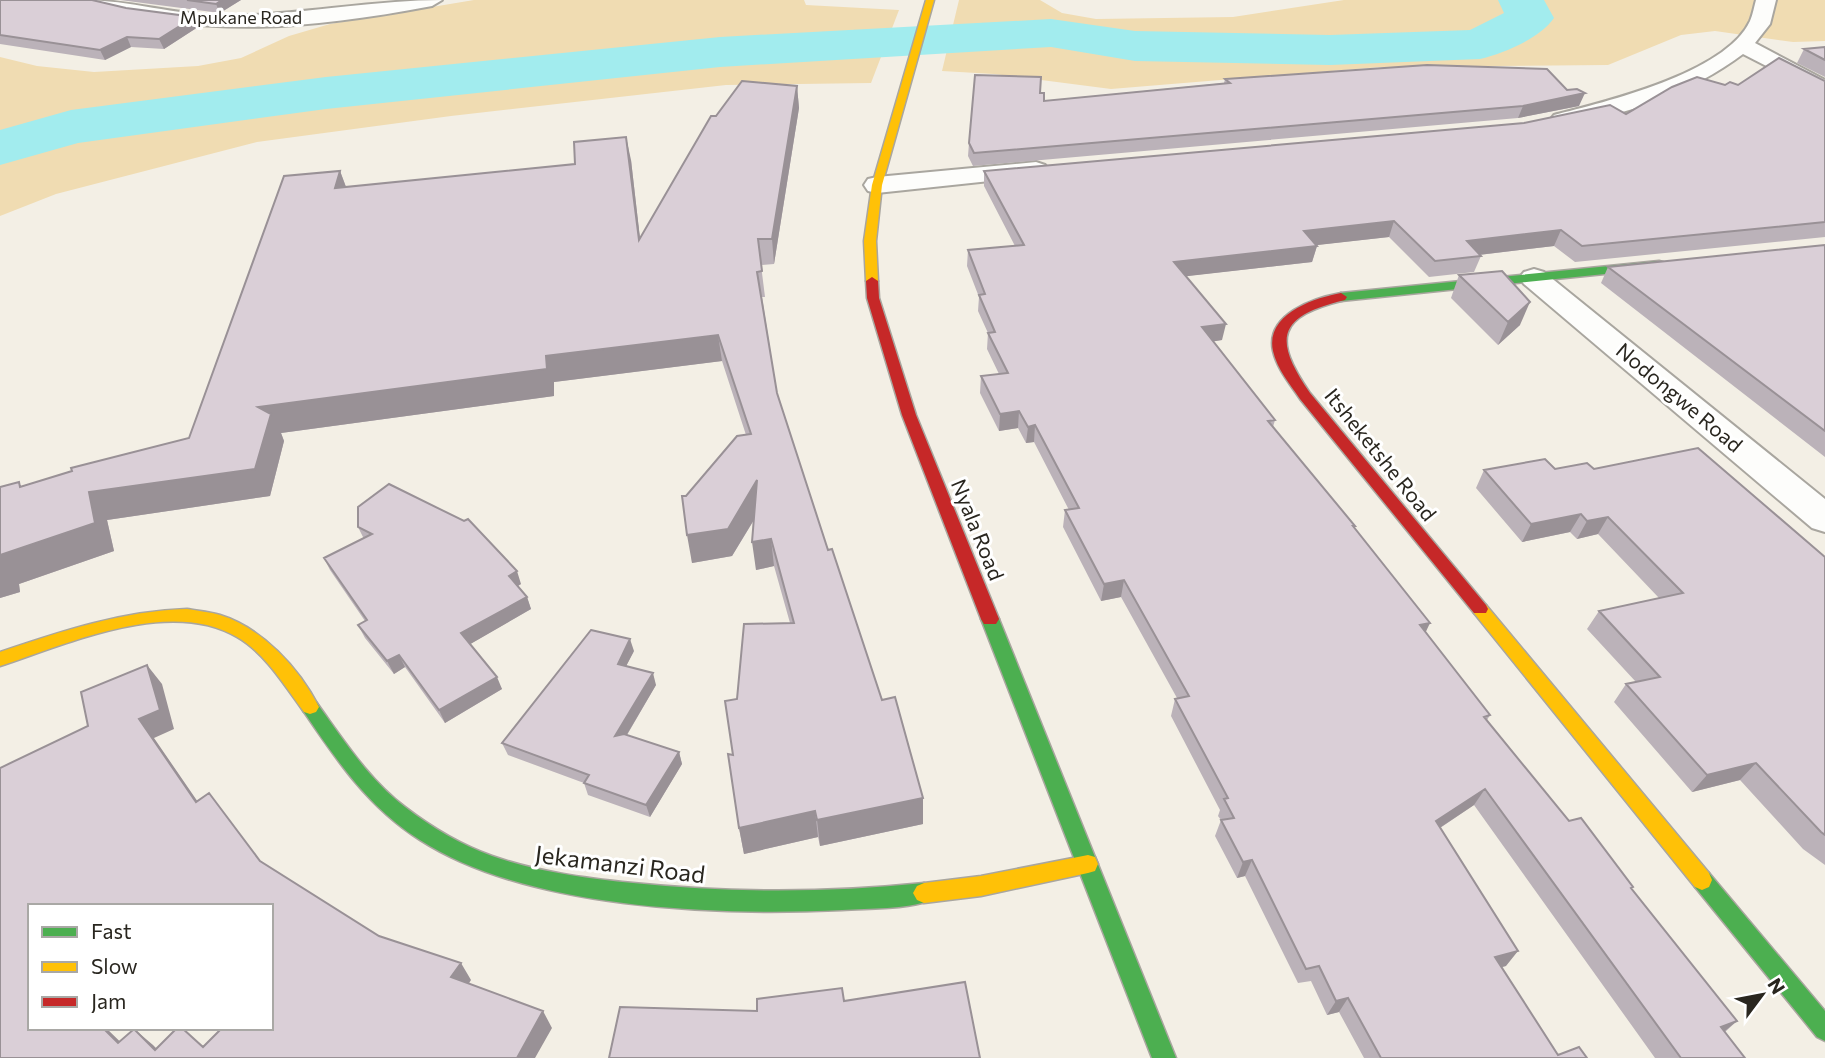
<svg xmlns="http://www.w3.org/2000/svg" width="1825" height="1058" font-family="Commissioner,sans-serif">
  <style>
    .green { fill: #f0dcb2 }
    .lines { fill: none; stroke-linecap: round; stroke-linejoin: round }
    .river { fill: #a2ecee; fill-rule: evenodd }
    .street-casing { stroke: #a9a69f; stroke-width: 4 }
    .fast-casing { stroke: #a9a69f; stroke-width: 3 }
    .slow-casing { stroke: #a9a69f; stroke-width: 3 }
    .jam-casing { stroke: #a9a69f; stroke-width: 3 }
    .street { fill: #fdfdfb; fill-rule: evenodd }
    .fast { fill: #4caf50; fill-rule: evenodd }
    .slow { fill: #ffc107; fill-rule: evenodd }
    .jam { fill: #c62828; fill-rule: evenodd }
    .wall { fill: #bbb2b9 }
    .shaded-wall { fill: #999196 }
    .building { fill: #dacfd7; stroke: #999196; stroke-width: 2; fill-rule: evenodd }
    .labels { text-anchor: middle; stroke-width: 6; stroke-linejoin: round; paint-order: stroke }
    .far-street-label { font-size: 18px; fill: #29261f; stroke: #fff }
    .street-label { font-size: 21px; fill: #29261f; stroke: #fff }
    .near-street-label { font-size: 24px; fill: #29261f; stroke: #fff }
  </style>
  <rect width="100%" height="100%" fill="#f3efe5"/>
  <!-- green -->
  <path class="green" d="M474,0H804L806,5L899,10L871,83L726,85L451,116L257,142L56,194L0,216V57L37,66L94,72L198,66L241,58L289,36L330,24Z
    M959,0H1040L1062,13L1096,19L1233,17L1344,0H1825V41L1793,42L1715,31L1681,35L1608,65L1380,67L1111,89L994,74L942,71Z"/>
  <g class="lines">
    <!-- river -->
    <path class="river" d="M1498,0H1544L1554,18C1539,39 1504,53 1480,59L1330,65L1135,61L1051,47L720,67L326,109L78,143L0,165V130L71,110L326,77L720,37L1051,19L1135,31L1330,35L1470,30L1504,13Z"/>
    <defs>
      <path id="street" d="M83,0C130,0 175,15 222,16C296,16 368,0 442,0L432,6C310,29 207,39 86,4Z
        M1756,0H1776L1770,24L1755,43L1825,80V96L1743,54C1690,94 1626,114 1562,127L1554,125L1550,120L1554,115C1605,102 1726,73 1750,21C1753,14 1754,7 1756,0Z
        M1036,162L1045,165L1049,170L1045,175L877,193L868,191L864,185L868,179L877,177Z
        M1534,269L1544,272L1825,499V532L1812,528L1524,284L1519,278L1524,272Z"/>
      <path id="fast" d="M1659,261L1663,262V268L1341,301L1335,297L1341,293Z
        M990,613L996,614L999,619L1176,1058H1152L981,619L984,614Z
        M310,700L316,702C343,739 368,779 405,807C431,827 461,845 492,856C538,872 585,878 633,883C730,893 827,893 924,883L931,886L935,893L931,900C905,910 870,908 842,910C717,916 527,909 420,840C369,808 337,761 304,712L301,707L304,702Z
        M1702,870L1709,873L1825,1011V1041L1817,1037L1695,887L1692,880L1695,873Z"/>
      <path id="slow" d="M926,0H934L882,185L876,241L878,281L872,285L866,281L864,241L872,185Z
        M1480,603L1486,605L1709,873L1712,880L1709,887L1702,890L1695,887L1474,613L1472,609L1474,605Z
        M187,609C198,611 210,612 220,615C262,628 299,668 319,707L316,712L310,714L304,712C285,686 265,653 237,637C170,597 67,644 0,666V652C62,631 122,611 187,609Z
        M1088,855L1095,857L1098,864L1095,871L1088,873L981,896L924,903L917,900L913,893L917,886L924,883L981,876Z"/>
      <path id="jam" d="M872,277L878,281L879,298L916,415L999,619L996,624H984L981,619L902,415L867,298L866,281Z
        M1341,293L1347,297L1345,300C1278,316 1272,338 1310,393L1486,605L1488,609L1486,613H1474L1300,399C1290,384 1277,369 1273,351C1265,314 1314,298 1341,293Z"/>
    </defs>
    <!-- street casing -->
    <use href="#street" class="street-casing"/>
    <!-- fast casing -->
    <use href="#fast" class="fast-casing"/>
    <!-- slow casing -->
    <use href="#slow" class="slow-casing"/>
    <!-- jam casing -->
    <use href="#jam" class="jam-casing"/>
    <!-- street -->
    <use href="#street" class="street"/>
    <!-- fast -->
    <use href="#fast" class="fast"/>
    <!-- slow -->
    <use href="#slow" class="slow"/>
    <!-- jam -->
    <use href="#jam" class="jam"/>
  </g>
  <!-- wall -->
  <path class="wall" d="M0,0L126,8L194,17L198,27L164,49L131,47L105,60L0,44Z
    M120,0H241L220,13Z
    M1825,47V77L1797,63L1804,49Z
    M1225,79L1579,106L1518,118L973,166L968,156L969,143L1040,93L1044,101L1224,83Z
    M1825,81V237L1575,262L1554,246L1479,255L1481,256L1474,272L1429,277L1389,237L1316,245L1317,246L1312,262L1186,276L1222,340L1213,341L1275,420L1273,427L1355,526L1354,528L1426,632L1490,715L1487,720L1569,821L1633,887L1632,889L1737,1021L1725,1032L1745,1058H1655L1474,805L1440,828L1506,966L1501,967L1558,1055L1587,1058H1364L1339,1012L1327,1015L1311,981L1298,983L1245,876L1237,878L1215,836L1221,820L1218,816L1220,810L1171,716L1175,699L1177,698L1121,597L1101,601L1063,527L1065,510H1069L1034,442L1026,443L1018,428L999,431L980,393L981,376L999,374L987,349L988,333L978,311L979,297L967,266L968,250L1015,246L984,186V171L1626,114L1725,85Z
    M797,86L799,108L774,264L761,265L765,297H762L777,393L828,550L923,824L820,846L818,837L744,854L739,828L733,755L737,699L790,623L774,566L756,570L754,520L732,556L692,563L686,496L746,435L722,361L554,382V396L281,433L284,441L270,496L107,520L114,551L19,584L20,592L0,598V487L22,486L189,438L340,171L346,187L631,160L640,238L716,116Z
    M1825,245V457L1601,283L1608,267Z
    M1459,275L1520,325L1498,345L1451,298Z
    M1594,469L1825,557V865L1803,849L1740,780L1692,792L1614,702L1626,684L1636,682L1587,629L1599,611L1659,598L1598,534L1577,539L1570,532L1522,542L1476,488L1484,470Z
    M358,527L521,584L518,586L527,597L531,609L470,644L502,689L445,723L405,667L394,674L365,638L358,625L365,621L330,570L324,558L364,539Z
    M634,651L626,666L656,685L627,735L679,752L682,764L650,817L588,795L584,783L508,755L502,743Z"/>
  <!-- shaded-wall -->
  <path class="shaded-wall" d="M222,0H241L220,13L216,4Z
    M194,17L198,27L164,49L159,39Z
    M127,37L131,47L105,60L100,50Z
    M797,86L799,108L774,264L772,239Z
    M1585,93L1579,106L1518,118L1523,106Z
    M626,137L631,160L643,265L639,240Z
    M340,171L349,195L335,188Z
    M1394,221L1389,237L1300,247L1304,231Z
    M1561,230L1554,246L1461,257L1467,241Z
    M1317,246L1312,262L1171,278L1174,262Z
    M1530,302L1520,325L1498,345L1508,322Z
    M1226,324L1222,340L1198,344L1202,327Z
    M718,335L722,361L554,382V396L281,433L284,441L270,496L107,520L114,551L19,584L20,592L0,598V555L89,492L258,407L546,356Z
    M1019,411L1018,428L999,431L1000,414Z
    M1035,425L1034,442L1026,443L1028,427Z
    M757,480L761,508L732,556L692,563L687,535Z
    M1581,514L1570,532L1522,542L1531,524Z
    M1608,517L1598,534L1577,539L1587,521Z
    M771,539L774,566L756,570L752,542Z
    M517,571L521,584L514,588L509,576Z
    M1124,580L1121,597L1101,601L1104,584Z
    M527,597L531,609L467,646L461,633Z
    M1430,623L1422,640L1420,625Z
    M630,639L634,651L621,676L618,664Z
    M399,655L405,667L394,674L387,661Z
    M147,665L162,684L174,729L154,738L211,821L196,802L139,719Z
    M653,673L656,685L619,748L615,736Z
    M497,677L502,689L445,723L439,710Z
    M679,752L682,764L650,817L646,805Z
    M1756,763L1740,780L1692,792L1707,775Z
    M1485,789L1474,805L1426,837L1436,821Z
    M923,798V824L820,846L817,820Z
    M815,811L818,837L744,854L739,828Z
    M1252,860L1245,876L1237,878L1243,862Z
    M1518,951L1506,966L1483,972L1495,957Z
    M461,963L471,980L462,994L451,977Z
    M1348,998L1339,1012L1327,1015L1336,1001Z
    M543,1011L552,1028L535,1058H517Z
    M1737,1021L1720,1035L1721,1027Z
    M103,1028H106L137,1058L118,1043Z
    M134,1029L153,1045L166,1058L155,1050Z"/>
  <!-- building -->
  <path class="building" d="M0,0H92L126,8L194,17L159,39L127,37L100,50L0,35Z
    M187,0H222L216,4Z
    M1825,47V60L1804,49Z
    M1779,58L1825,81V222L1582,246L1561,230L1467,241L1481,256L1435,261L1394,221L1304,231L1317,246L1174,262L1226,324L1202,327L1275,420L1268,421L1355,526H1353L1430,623L1420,625L1490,715L1484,717L1569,821L1581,818L1633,887L1631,888L1737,1021L1721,1027L1745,1058H1681L1485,789L1436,821L1518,951L1495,957L1558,1055L1579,1047L1587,1058H1381L1348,998L1336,1001L1319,966L1306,969L1252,860L1243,862L1221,820L1234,818L1224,799L1228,798L1175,699L1189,696L1124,580L1104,584L1065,510L1079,508L1035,425L1028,427L1019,411L1000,414L981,376L1008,373L988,333L995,332L979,295L985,294L968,250L1024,245L984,171L1524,123L1610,105L1626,114L1672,87L1697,77L1725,85L1730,82L1738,85Z
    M1427,65L1547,69L1567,90L1577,89L1585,93L1523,106L974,153L969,143L975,75L1041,77L1040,93H1044V101L1230,83L1225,79Z
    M742,81L797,86L772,239H758L762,271L757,272L777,393L828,550L832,549L882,700L895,697L923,798L817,820L815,811L739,828L728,754L733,755L725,701L737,699L744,624L794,623L771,539L752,542L757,480L728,529L687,535L682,496H686L737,436L751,434L718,335L546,356L547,369L258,407L271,414L255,469L89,492L95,523L0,555V487L19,482L20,487L72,471L71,468L189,438L284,176L340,171L335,188L575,164L574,142L626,137L639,240L711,116H716Z
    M1825,245V431L1608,267Z
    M1502,271L1530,302L1508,322L1459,275Z
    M1698,448L1825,557V835L1821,832L1756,763L1707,775L1626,684L1660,677L1599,611L1683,593L1608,517L1587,521L1581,514L1531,524L1484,470L1545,459L1555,469L1587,463L1594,469Z
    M389,484L464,521L468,519L517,571L509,576L527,597L461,633L497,677L439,710L399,655L387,661L358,625L367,620L324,558L372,534L358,527V507Z
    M591,630L630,639L618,664L653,673L615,736L624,734L679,752L646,805L584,783L589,775L502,743Z
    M147,665L160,710L139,719L196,802L209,793L260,861L379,936L461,963L451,977L543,1011L517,1058H0V768L88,726L81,692ZM30,906H271V1028H222L203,1047L182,1028H177L155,1050L134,1029L118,1043L103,1028H30Z
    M965,982L980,1058H609L620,1007L757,1011V999L842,988L844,1001Z"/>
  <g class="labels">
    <!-- far-street labels -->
    <g class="far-street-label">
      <text x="241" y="24">Mpukane Road</text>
    </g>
    <!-- street labels -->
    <g class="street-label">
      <text transform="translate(1679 398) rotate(40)" y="7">Nodongwe Road</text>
      <text transform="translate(1380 455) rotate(51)" y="7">Itsheketshe Road</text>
      <text transform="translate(977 530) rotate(68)" y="7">Nyala Road</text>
    </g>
    <!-- near-street labels -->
    <g class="near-street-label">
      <text transform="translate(620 865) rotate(7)" y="8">Jekamanzi Road</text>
    </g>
  </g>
  <!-- legend -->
  <rect x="28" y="904" width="245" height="126" fill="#ffffff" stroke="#a9a8a5" stroke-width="2"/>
  <rect x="42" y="927" width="35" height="10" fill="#4caf50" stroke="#a9a8a5" stroke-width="2"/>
  <text x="91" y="939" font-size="21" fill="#29261f">Fast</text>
  <rect x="42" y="962" width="35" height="10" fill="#ffc107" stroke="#a9a8a5" stroke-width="2"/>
  <text x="91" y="974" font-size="21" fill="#29261f">Slow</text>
  <rect x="42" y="997" width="35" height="10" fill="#c62828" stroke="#a9a8a5" stroke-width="2"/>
  <text x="91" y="1009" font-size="21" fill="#29261f">Jam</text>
  <!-- north arrow -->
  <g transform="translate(1762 995) rotate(58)" stroke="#ffffff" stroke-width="5" paint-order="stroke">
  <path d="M0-5L12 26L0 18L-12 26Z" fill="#29261f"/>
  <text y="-10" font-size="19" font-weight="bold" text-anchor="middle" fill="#29261f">N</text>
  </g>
</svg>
